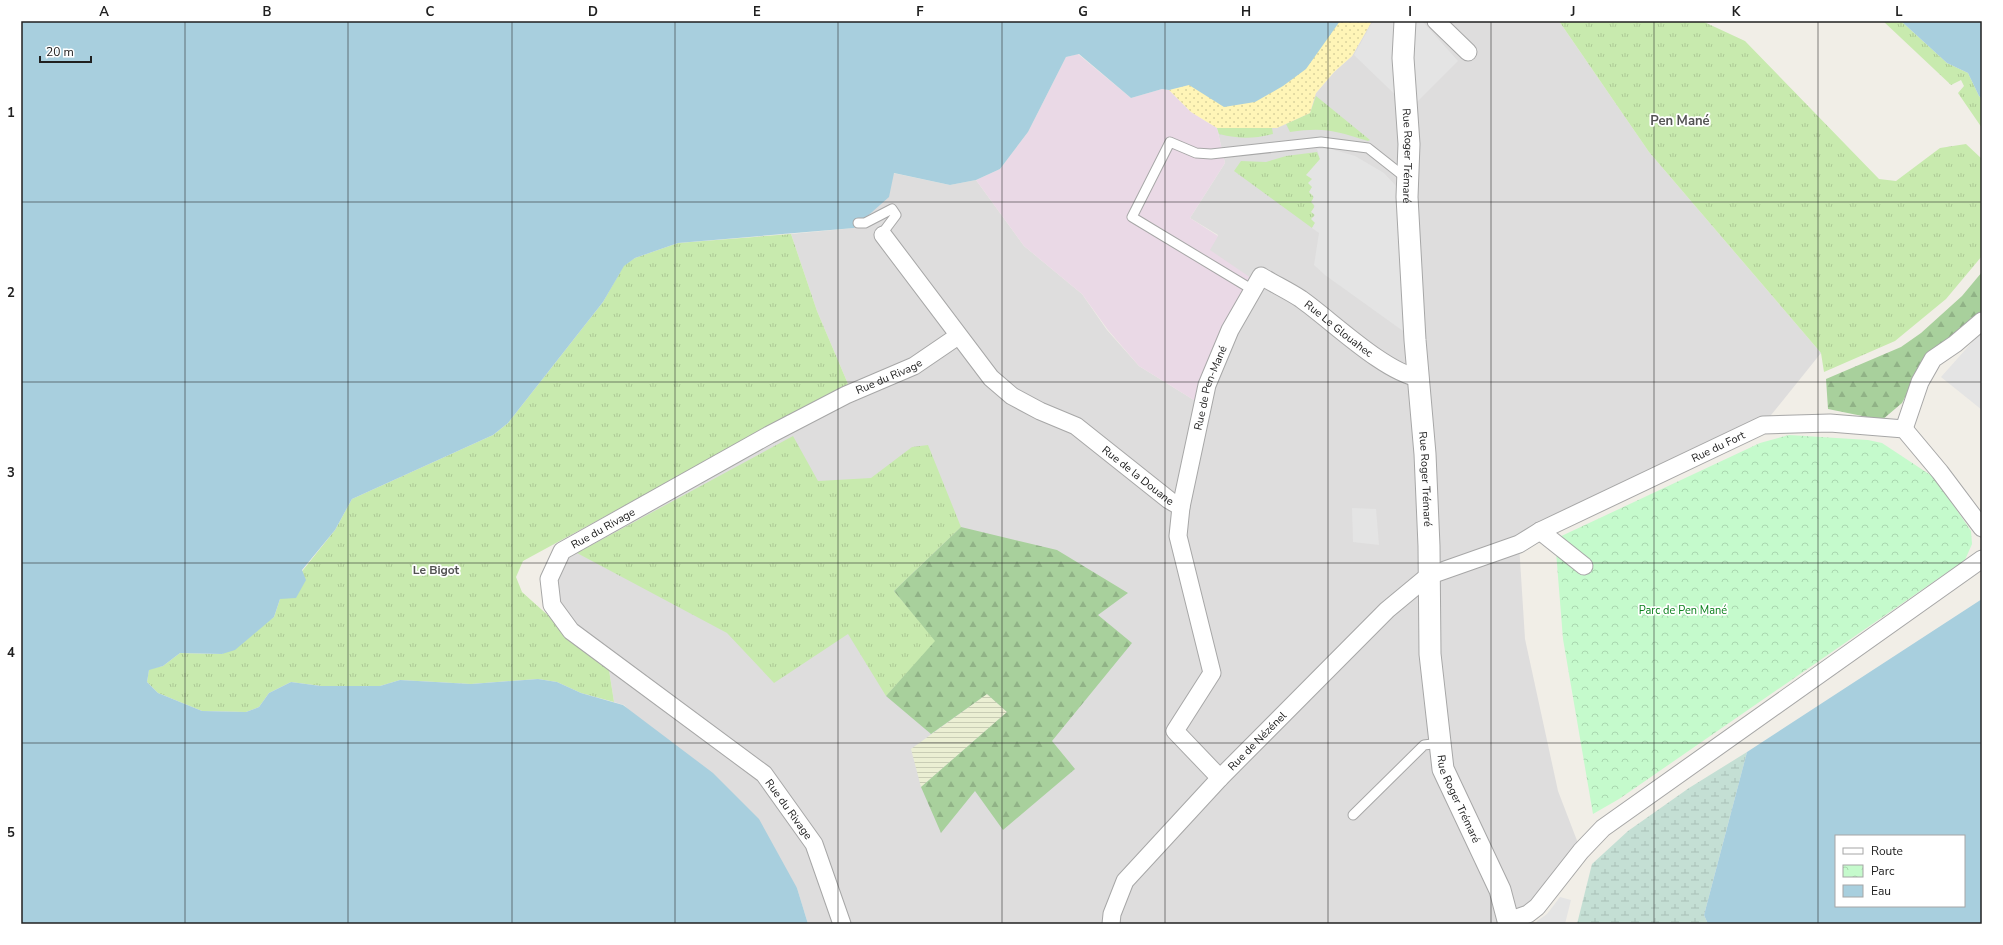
<svg xmlns="http://www.w3.org/2000/svg" width="2003" height="945" font-family="'Nunito Sans',sans-serif">
  <style>
    .residential { fill: #dedddd }
    .industrial { fill: #ead9e6 }
    .farmland { fill: url(#farmland-rules) }
    .grass { fill: url(#grass-tufts) }
    .forest { fill: url(#forest-firs) }
    .wetland { fill: url(#wetland-marsh) }
    .sand { fill: url(#sand-dots) }
    .park { fill: url(#park-crowns) }
    .parking { fill: #e4e4e4 }
    .water { fill: #a8cfde; fill-rule: evenodd }
    .lines { fill: none; stroke-linecap: round; stroke-linejoin: round }
    .service-casing { stroke: #a7a7a7; stroke-width: 11 }
    .minor-casing { stroke: #a7a7a7; stroke-width: 19 }
    .tertiary-casing { stroke: #a7a7a7; stroke-width: 23 }
    .service { stroke: #fff; stroke-width: 9 }
    .minor { stroke: #fff; stroke-width: 17 }
    .tertiary { stroke: #fff; stroke-width: 21 }
    .grid { fill: none; stroke: #202020; stroke-width: 1; stroke-opacity: 0.55 }
    .labels { text-anchor: middle; stroke-width: 3.5; stroke-linejoin: round; paint-order: stroke }
    .street-label { font-size: 11px; fill: #202020; stroke: #fff }
    .park-label { font-size: 11px; fill: #0c811d; stroke: #fff }
    .neighbourhood-label { font-size: 12px; font-weight: bold; fill: #535353; stroke: #fff }
    .quarter-label { font-size: 13px; font-weight: bold; fill: #535353; stroke: #fff }
    .neatline { fill: none; stroke: #202020; stroke-width: 1.5 }
    .grid-label { font-size: 13px; text-anchor: middle; font-weight: bold; fill: #202020 }
  </style>
  <defs>
    <pattern id="farmland-rules" width="6" height="5" patternUnits="userSpaceOnUse"><rect width="6" height="5" fill="#ebefd3"/><path d="M0 2.5h6" fill="none" stroke="#c9cdb5"/></pattern>
    <pattern id="grass-tufts" width="24" height="20" patternUnits="userSpaceOnUse"><rect width="24" height="20" fill="#c8eaae"/><path d="M3 7l-1-3M5 7V3M7 7l1-3M15 17l-1-3M17 17v-4M19 17l1-3" fill="none" stroke="#acc895"/></pattern>
    <pattern id="forest-firs" width="22" height="20" patternUnits="userSpaceOnUse"><rect width="22" height="20" fill="#a8d09c"/><path d="M5 1l3.5 6h-7zM16 11l3.5 6h-7z" fill="#90b286"/></pattern>
    <pattern id="wetland-marsh" width="20" height="14" patternUnits="userSpaceOnUse"><rect width="20" height="14" fill="#c4dfd4"/><path d="M1 5h8M5 5V1M11 12h8M15 12V8" fill="none" stroke="#a8bfb6"/></pattern>
    <pattern id="sand-dots" width="8" height="8" patternUnits="userSpaceOnUse"><rect width="8" height="8" fill="#fff5b7"/><path d="M2 2h.1M6 6h.1" fill="none" stroke="#dad29d" stroke-width="1.8" stroke-linecap="round"/></pattern>
    <pattern id="park-crowns" width="20" height="18" patternUnits="userSpaceOnUse"><rect width="20" height="18" fill="#c5facc"/><path d="M2 6a3 3 0 1 1 6 0M12 15a3 3 0 1 1 6 0" fill="none" stroke="#a9d6af"/></pattern>
  </defs>
  <rect width="100%" height="100%" fill="#f1eee7"/>
  <!-- residential -->
  <path class="residential" d="M1372,21H1559L1649,152L1821,353L1763,425L1519,544L1525,639L1558,791L1581,851L1528,924H808L797,888L624,705L614,702L609,670L571,631L552,605L562,551L846,395L848,384L817,311L791,234L854,228L893,173L950,185L976,180L1024,246L1082,294L1107,330L1139,366L1197,402L1209,250L1218,235L1190,218L1225,163L1217,128H1277L1316,93L1334,72L1352,56Z"/>
  <!-- industrial -->
  <path class="industrial" d="M1078,54L1131,98L1162,89L1169,90L1191,112L1217,128L1225,163L1190,218L1218,236L1210,250L1254,280L1197,402L1139,366L1108,330L1082,294L1024,246L976,180L1000,169L1028,132L1066,57Z"/>
  <!-- farmland -->
  <path class="farmland" d="M987,694L1007,712L921,787L911,749Z"/>
  <!-- grass -->
  <path class="grass" d="M1559,21H1702L1745,41L1879,179L1896,181L1940,148L1966,144L1982,159V256L1946,299L1895,341L1824,372L1821,353L1649,152Z
    M1883,21H1901L1947,63L1968,73L1979,96L1982,99V128L1958,93L1964,86L1961,80L1951,85Z
    M1316,96L1370,140L1368,141C1335,131 1325,127 1290,132L1286,124L1310,113Z
    M1217,128H1272L1273,134C1252,139 1240,139 1219,134Z
    M1317,152L1320,159L1312,179L1315,223L1312,228L1234,171L1241,161L1266,162L1286,156Z
    M791,234L817,311L848,384L523,561L516,577L522,592L609,670L614,702L581,693L557,682L538,679L471,684L400,680L380,686H321L291,682L269,693L259,707L246,712L202,711L158,693L147,682L149,669L163,666L180,653L222,654L274,617L280,599L335,530L352,499L493,435L508,423L603,302L624,265L635,258L678,243Z
    M793,436L818,481L871,478L912,447L928,445L961,527L894,591L936,641L886,696L848,634L774,683L727,633L577,553Z"/>
  <!-- forest -->
  <path class="forest" d="M1982,272V315L1929,352L1902,403L1882,420L1828,409L1826,379L1901,347L1921,333L1962,296Z
    M961,527L1057,550L1128,593L1098,615L1132,643L1052,741L1075,769L1003,830L975,791L941,833L921,787L1007,712L987,694L931,734L886,696L935,641L894,591Z"/>
  <!-- wetland -->
  <path class="wetland" d="M1747,752L1704,915L1708,924H1577L1592,864L1628,831L1689,788Z"/>
  <!-- sand -->
  <path class="sand" d="M1309,21H1372L1352,56L1334,72L1316,93L1310,113L1277,128H1217L1191,112L1169,90L1209,79Z"/>
  <!-- park -->
  <path class="park" d="M1789,435L1868,440L1882,443L1935,478L1971,531L1972,544L1965,560L1619,799L1593,814L1563,639L1555,539L1760,443Z"/>
  <!-- parking -->
  <path class="parking" d="M1373,21H1422L1458,61L1410,109L1354,55Z
    M1317,149H1331L1355,156L1384,173L1396,186L1398,191L1410,336L1325,275L1314,265L1319,233L1312,228L1315,223L1311,219L1315,215L1311,212L1315,206L1311,202L1314,197L1309,192L1312,187L1308,183L1312,179L1306,175L1320,159Z
    M1982,331V410L1941,377Z
    M1352,508L1376,509L1379,545L1353,542Z
    M1560,897L1571,900L1565,924H1536L1537,921L1547,914Z"/>
  <!-- water -->
  <path class="water" d="M21,21H1340L1306,69L1283,86L1255,102L1224,107L1189,85L1169,90L1162,89L1131,98L1079,54L1066,57L1028,132L1000,169L976,180L950,185L894,173L889,197L854,228L678,243L635,258L624,266L603,302L508,423L493,435L352,499L335,530L302,570L306,580L296,598L280,599L274,617L235,650L222,654L180,653L163,666L149,670L147,682L158,693L202,711L246,712L259,707L269,693L291,682L321,686H380L400,680L471,684L538,679L557,682L581,693L623,705L713,773L759,819L797,888L808,924H21Z
    M1901,21H1982V99L1979,96L1968,73L1947,63Z
    M1982,599V924H1708L1704,915L1747,752ZM1836,836H1964V906H1836Z"/>
  <g class="lines">
    <defs>
      <path id="service" d="M858,223H865L892,209L896,215L884,231L883,235
        M1253,290L1132,217L1170,142L1196,153L1211,154L1321,142L1368,148L1406,178
        M1353,815L1424,745L1440,743"/>
      <g id="minor">
        <path d="M1436,21L1468,52"/>
        <path id="s1" d="M883,235L991,378L1012,396L1040,411L1076,426L1169,500L1181,507"/>
        <path d="M1904,429L1920,382L1933,359L1955,344L1982,321"/>
        <path d="M1540,531L1584,566"/>
        <path id="s2" d="M1220,778L1175,731L1212,673L1178,536L1181,507L1207,385L1230,330L1261,276C1274,284 1289,291 1301,299C1332,321 1384,372 1419,378"/>
        <path d="M1508,921L1528,914L1537,907L1581,851L1603,828L1982,559"/>
        <path id="s3" d="M842,924L814,844L764,774L571,631L552,605L549,579L562,551L769,435L846,395L914,366L958,336"/>
        <path id="s4" d="M1111,924L1112,914L1125,881L1220,778L1387,610L1428,576L1519,544L1540,531L1763,425L1830,423L1904,429L1940,472L1982,528"/>
      </g>
      <g id="tertiary">
        <path id="s5" d="M1405,21L1403,58L1409,144L1407,197L1415,340L1425,454L1429,546L1430,654L1443,769L1500,890L1509,924"/>
      </g>
    </defs>
    <!-- service casing -->
    <use href="#service" class="service-casing"/>
    <!-- minor casing -->
    <use href="#minor" class="minor-casing"/>
    <!-- tertiary casing -->
    <use href="#tertiary" class="tertiary-casing"/>
    <!-- service -->
    <use href="#service" class="service"/>
    <!-- minor -->
    <use href="#minor" class="minor"/>
    <!-- tertiary -->
    <use href="#tertiary" class="tertiary"/>
  </g>
  <!-- grid -->
  <path class="grid" d="M185,21V924M348,21V924M512,21V924M675,21V924M838,21V924M1002,21V924M1165,21V924M1328,21V924M1491,21V924M1654,21V924M1818,21V924M21,202H1982M21,382H1982M21,563H1982M21,743H1982"/>
  <g class="labels">
    <!-- street labels -->
    <g class="street-label">
      <text dy="4" stroke="none"><textPath href="#s5" startOffset="135">Rue Roger Trémaré</textPath></text>
      <text dy="4" stroke="none"><textPath href="#s2" startOffset="645">Rue Le Glouahec</textPath></text>
      <text dy="4" stroke="none"><textPath href="#s3" startOffset="871">Rue du Rivage</textPath></text>
      <text dy="4" stroke="none"><textPath href="#s2" startOffset="427">Rue de Pen-Mané</textPath></text>
      <text dy="4" stroke="none"><textPath href="#s4" startOffset="794">Rue du Fort</textPath></text>
      <text dy="4" stroke="none"><textPath href="#s1" startOffset="357">Rue de la Douane</textPath></text>
      <text dy="4" stroke="none"><textPath href="#s5" startOffset="459">Rue Roger Trémaré</textPath></text>
      <text dy="4" stroke="none"><textPath href="#s3" startOffset="547">Rue du Rivage</textPath></text>
      <text dy="4" stroke="none"><textPath href="#s4" startOffset="238">Rue de Nézénel</textPath></text>
      <text dy="4" stroke="none"><textPath href="#s5" startOffset="783">Rue Roger Trémaré</textPath></text>
      <text transform="translate(789 809) rotate(54)" y="4">Rue du Rivage</text>
    </g>
    <!-- park labels -->
    <g class="park-label">
      <text x="1683" y="614">Parc de Pen Mané</text>
    </g>
    <!-- neighbourhood labels -->
    <g class="neighbourhood-label">
      <text x="436" y="574">Le Bigot</text>
    </g>
    <!-- quarter labels -->
    <g class="quarter-label">
      <text x="1680" y="125">Pen Mané</text>
    </g>
  </g>
  <!-- border -->
  <rect width="2003" height="945" fill="none" stroke="#ffffff" stroke-width="44"/>
  <!-- legend -->
  <rect x="1835" y="835" width="130" height="72" fill="#ffffff" stroke="#a6a6a6"/>
  <rect x="1843" y="848" width="20" height="6" fill="#ffffff" stroke="#a6a6a6"/>
  <text x="1871" y="855" font-size="12" fill="#202020">Route</text>
  <rect x="1843" y="865" width="20" height="12" fill="url(#park-crowns)" stroke="#a6a6a6"/>
  <text x="1871" y="875" font-size="12" fill="#202020">Parc</text>
  <rect x="1843" y="885" width="20" height="12" fill="#a8cfde" stroke="#a6a6a6"/>
  <text x="1871" y="895" font-size="12" fill="#202020">Eau</text>
  <!-- scale -->
  <path d="M40 56v6h51v-6" fill="none" stroke="#202020" stroke-width="2"/>
  <text x="46" y="56" font-size="12" fill="#202020" stroke="#ffffff" stroke-width="3" paint-order="stroke">20 m</text>
  <rect x="22" y="22" width="1959" height="901" class="neatline"/>
  <g class="grid-label">
    <text x="104" y="16">A</text>
    <text x="267" y="16">B</text>
    <text x="430" y="16">C</text>
    <text x="593" y="16">D</text>
    <text x="757" y="16">E</text>
    <text x="920" y="16">F</text>
    <text x="1083" y="16">G</text>
    <text x="1246" y="16">H</text>
    <text x="1410" y="16">I</text>
    <text x="1573" y="16">J</text>
    <text x="1736" y="16">K</text>
    <text x="1899" y="16">L</text>
    <text x="11" y="117">1</text>
    <text x="11" y="297">2</text>
    <text x="11" y="477">3</text>
    <text x="11" y="657">4</text>
    <text x="11" y="837">5</text>
  </g>
</svg>
